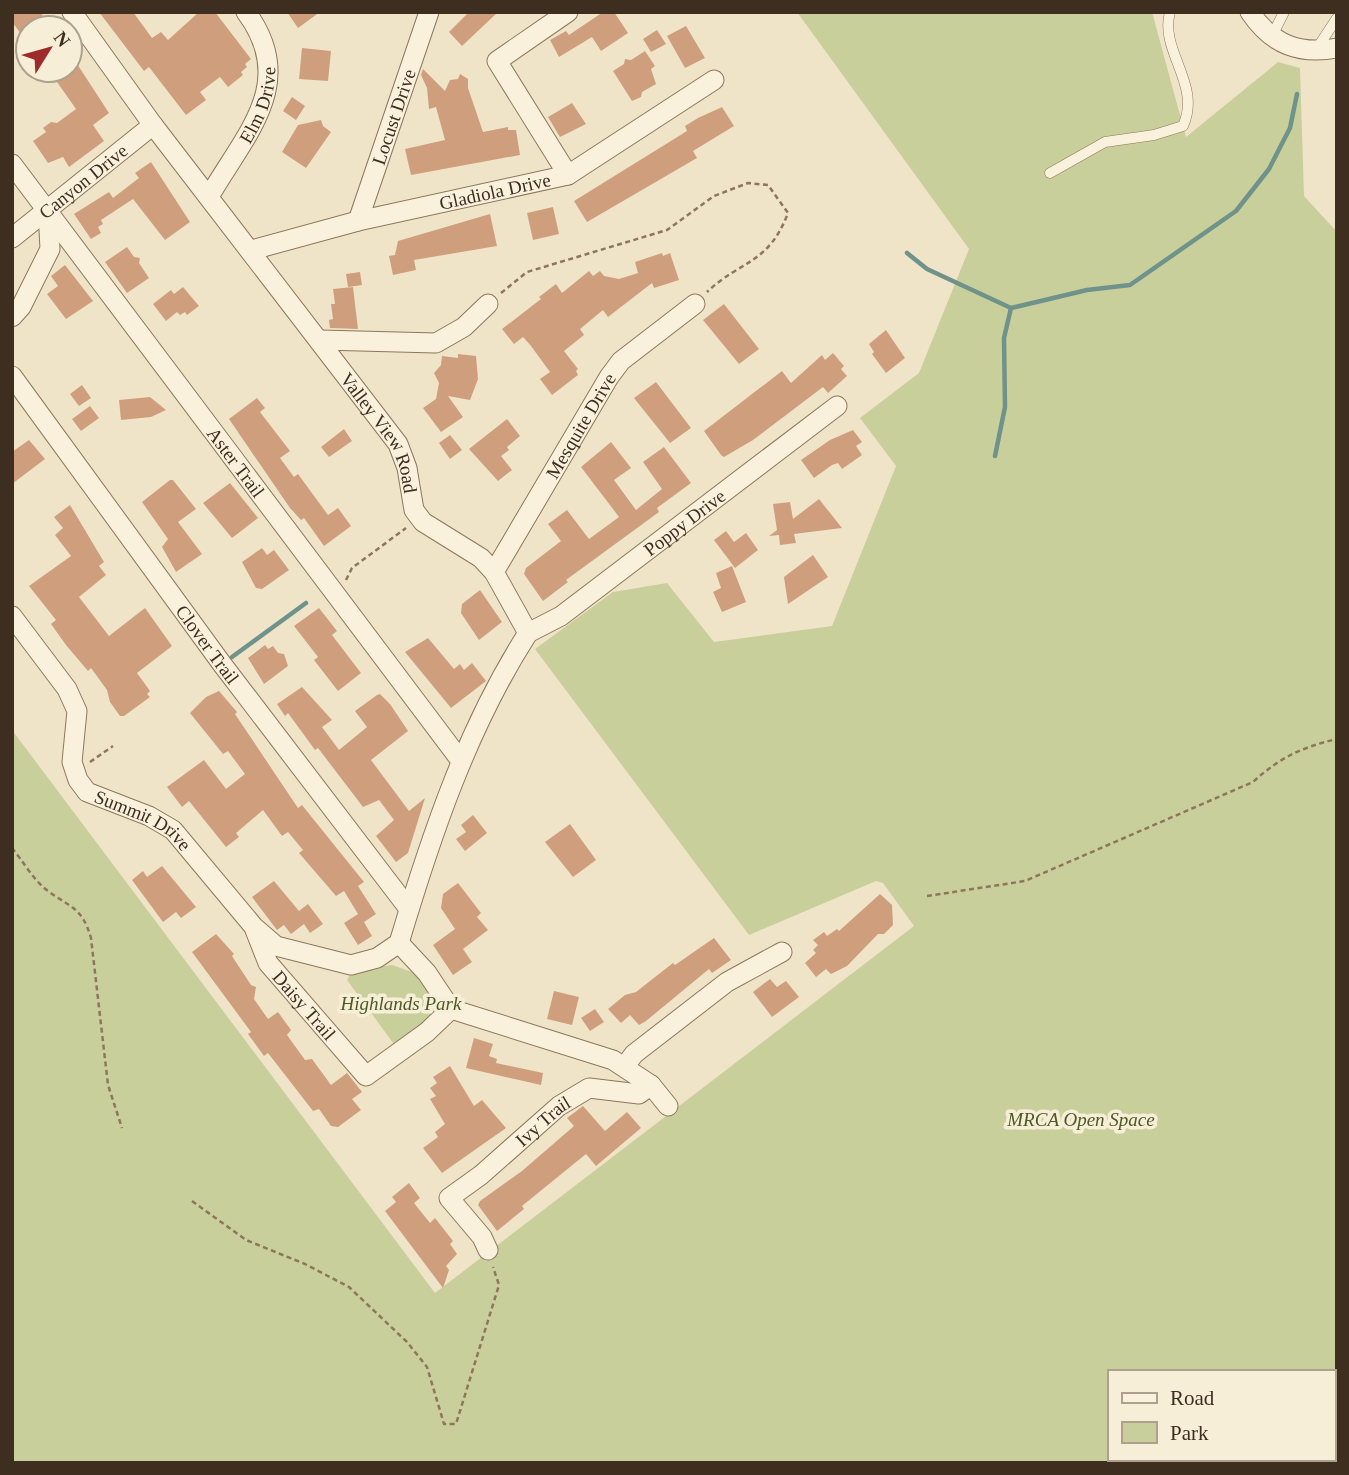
<svg xmlns="http://www.w3.org/2000/svg" width="1349" height="1475" font-family="'Times New Roman',serif">
  <style>
    .green { fill: #c9cf9b; fill-rule: evenodd }
    .lines { fill: none; stroke-linecap: round; stroke-linejoin: round }
    .stream { stroke: #6f938a; stroke-width: 4.5 }
    .building { fill: #cf9f7d }
    .service-casing { stroke: #8d765c; stroke-width: 11 }
    .minor-casing { stroke: #8d765c; stroke-width: 21 }
    .path { stroke: #8d765c; stroke-width: 2.5; stroke-dasharray: 5 3.5; stroke-linecap: butt }
    .service { stroke: #faf1dc; stroke-width: 10 }
    .minor { stroke: #faf1dc; stroke-width: 19 }
    .labels { text-anchor: middle; stroke-width: 7; stroke-linejoin: round; paint-order: stroke }
    .street-label { font-size: 19px; fill: #3d2e20; stroke: #f7eed8 }
    .park-label { font-size: 19px; font-style: italic; fill: #4d5a26; stroke: #f7eed8 }
  </style>
  <rect width="100%" height="100%" fill="#f0e4c8"/>
  <!-- green -->
  <path class="green" d="M797,12H1152L1186,137L1278,62L1300,68L1304,196L1337,232V1463H12V730L435,1293L914,926L883,883L876,881L749,935L535,649L613,592L667,583L714,642L832,626L896,466L860,418L919,373L969,249ZM1109,1372H1333V1459H1109Z
    M392,965L415,973L439,1004L437,1016L396,1047L347,980L352,971Z"/>
  <g class="lines">
    <!-- stream -->
    <path class="stream" d="M907,253L927,269L1011,308L1087,290L1130,285L1236,211L1269,169L1290,128L1297,94
      M995,456L1005,407L1004,338L1011,308
      M232,657L306,603"/>
  </g>
  <!-- building -->
  <path class="building" d="M12,12H40L52,28L28,26V43L12,22Z
    M99,12H133L152,38L161,32L168,40L199,12H215L251,59L245,64L247,67L241,72L243,75L228,87L220,77L200,92L206,100L186,115L149,67L144,71Z
    M287,12H320L298,28Z
    M469,12H498L462,46L449,32Z
    M603,12H614L628,33L601,51L592,37L559,57L550,40L566,31L569,35Z
    M686,26L705,58L685,68L667,36Z
    M657,30L666,44L651,52L643,39Z
    M302,48L331,51L328,81L299,79Z
    M645,51L655,66L651,69L656,84L642,92L641,97L632,101L613,71L624,64L625,59L631,60Z
    M70,53L109,113L93,125L104,141L69,167L63,157L48,163L33,141L46,132L43,128L51,122L57,123L76,109L57,82L65,76L61,70H70Z
    M423,69L445,91L450,80L458,79L460,74L468,79V88L483,132L508,127V130H516L520,155L411,175L405,149L445,140L436,107L429,109L427,88L421,75Z
    M292,97L305,106L296,120L283,111Z
    M572,103L586,124L560,137L548,117Z
    M722,107L734,126L693,151L697,158L587,222L574,201L687,131L685,126L698,118Z
    M321,120L323,126L331,132L306,168L282,152L298,125Z
    M151,162L190,222L165,240L133,199L101,220L103,224L98,227L101,233L91,239L74,214L109,192L113,198L139,178L135,173Z
    M553,207L559,234L533,240L527,213Z
    M490,214L497,246L414,260L416,270L393,275L389,256L395,255L398,241Z
    M127,247L134,257L140,258L139,263L149,278L127,293L105,262Z
    M662,253L663,256L670,253L679,280L654,288L652,283L608,317L603,310L580,329L584,335L564,351L578,369L576,371L578,375L552,395L540,379L550,372L531,346L523,337L514,344L502,329L541,299L539,297L556,284L562,293L589,271L593,276L600,271L604,276L619,279L638,273L635,262Z
    M65,265L93,301L66,319L47,294L58,286L51,276Z
    M360,272L362,285L348,287L346,274Z
    M183,287L199,306L187,315L185,312L180,315L177,312L166,321L153,304L171,290L174,294Z
    M353,287L358,329L330,328L329,320L333,319L331,304H335L333,289Z
    M724,304L759,349L739,364L703,320Z
    M886,330L905,358L886,373L872,354L874,352L869,344Z
    M833,353L844,366L841,369L847,376L828,393L823,387L753,440L724,457L721,455L704,431L782,371L791,383L822,355L825,360Z
    M458,354L476,356L478,379L470,400L448,396L463,417L441,432L423,408L436,399L439,383L434,373L441,365L442,356L458,358Z
    M656,382L691,428L670,443L634,398Z
    M82,385L91,398L79,406L70,394Z
    M150,397L166,410L151,417L121,420L119,400Z
    M257,398L265,408L260,412L290,451L280,458L294,477L298,474L328,515L338,508L351,526L324,546L304,518L301,520L290,508L229,419Z
    M90,406L99,418L81,431L72,419Z
    M507,419L520,436L507,447L509,450L501,456L512,470L498,481L469,449Z
    M344,429L352,441L329,457L321,447Z
    M853,430L862,442L856,446L862,455L842,469L838,463L832,465L814,478L801,460L830,440Z
    M450,435L462,450L450,459L439,443Z
    M29,440L45,459L12,484V452Z
    M611,442L631,468L614,480L636,510L662,489L643,462L664,447L691,483L657,508L659,512L566,580L568,582L543,601L524,574L526,568L561,541L548,524L567,510L589,539L619,517L581,467Z
    M170,480H173L196,509L178,522L202,554L176,572L162,547L168,539L142,502Z
    M230,483L258,518L232,538L203,503Z
    M819,499L842,528L794,534L796,543L780,545L779,535L769,536L777,530L773,504L790,502L793,519Z
    M70,505L104,562L99,566L106,575L79,597L109,636L145,608L172,646L137,673L150,691L147,694L150,697L124,716H120L110,702L107,690L91,668L88,671L66,645L51,624L56,620L29,586L71,556L55,535L63,528L54,517Z
    M726,531L734,542L746,533L758,550L735,568L714,540Z
    M262,548L267,555L274,550L289,570L262,589L256,588L242,562Z
    M813,555L828,577L788,604L784,577Z
    M732,566L746,602L722,612L713,592L721,588L716,573Z
    M480,590L502,622L479,640L461,613L462,604Z
    M319,608L337,631L332,635L361,673L338,691L314,660L318,657L294,626Z
    M428,638L454,669L460,664L464,670L472,663L486,681L451,708L405,652Z
    M265,645L268,649L273,646L278,653L284,654L288,666L264,684L248,658Z
    M302,687L332,720L322,727L339,750L367,727L355,711L377,695L380,694L390,704L408,731L371,760L409,811L425,798L408,853L396,862L376,836L394,820L379,800L363,807L318,748L315,750L288,713L285,716L277,704Z
    M219,691L237,712L235,714L298,808L302,805L364,882L358,886L376,914L364,922L372,936L358,945L344,923L358,914L344,891L336,896L299,853L303,850L288,832L282,836L263,810L236,833L239,837L226,847L189,801L182,807L167,787L204,760L226,789L245,774L228,751L223,754L190,713L206,697Z
    M473,815L487,833L465,851L456,839L466,832L461,825Z
    M570,824L596,860L573,877L545,842Z
    M162,866L196,907L181,918L176,912L163,922L132,880L143,871L147,877Z
    M274,881L299,911L308,904L323,924L310,933L304,924L291,934L284,925L277,930L252,897Z
    M458,883L481,913L477,917L488,930L463,949L472,962L453,975L433,945L455,929L441,908L443,894Z
    M880,894L892,905L893,925L884,934H878L847,966L831,974L826,969L816,977L805,963L816,953L813,950L818,945L813,940L824,932L827,936L837,929L839,931Z
    M216,934L234,954L232,956L251,985L256,987L254,999L268,1019L278,1012L291,1030L287,1035L305,1060L312,1059L331,1085L347,1073L362,1092L352,1099L361,1110L338,1127L331,1126L319,1109L313,1111L268,1053L264,1056L248,1034L251,1032L192,952Z
    M714,938L731,960L712,973L709,969L646,1021L639,1025L630,1015L621,1023L608,1009L625,995L636,992L673,963L675,965Z
    M770,979L777,987L786,981L799,997L772,1017L753,992Z
    M554,991L579,997L572,1025L547,1019Z
    M595,1009L604,1022L590,1031L581,1018Z
    M474,1038L493,1044L489,1056L497,1059L496,1063L543,1073L541,1085L466,1068Z
    M450,1066L474,1106L482,1100L506,1128L442,1173L423,1148L438,1137L435,1132L445,1124L430,1099L436,1096L430,1088L437,1083L433,1077Z
    M583,1106L605,1131L627,1112L641,1128L596,1166L586,1154L522,1206L524,1209L497,1231L478,1205L480,1201L522,1171L574,1126L567,1118Z
    M409,1183L420,1198L414,1203L430,1223L435,1218L453,1241L450,1244L457,1254L446,1266L449,1270L443,1288L385,1211L396,1202L392,1197Z"/>
  <g class="lines">
    <defs>
      <path id="service" d="M1272,36L1284,12
        M1316,50L1337,18
        M1050,173L1105,142L1154,135L1183,126C1202,84 1159,51 1170,12"/>
      <g id="minor">
        <path id="s1" d="M72,12L153,125L398,444L407,468L414,510L423,522L481,558L494,572L528,633"/>
        <path d="M568,12L497,61L568,175"/>
        <path d="M1250,12C1272,45 1300,55 1337,48"/>
        <path id="s2" d="M12,164L461,761"/>
        <path id="s3" d="M210,195C247,132 298,82 246,12"/>
        <path id="s4" d="M358,221L429,12"/>
        <path id="s5" d="M12,238L153,125"/>
        <path id="s6" d="M252,250L358,221L568,175L714,80"/>
        <path d="M12,317L21,307L50,249L48,211"/>
        <path d="M321,340L436,343L464,327L488,304"/>
        <path id="s7" d="M12,376L222,664L409,909"/>
        <path id="s8" d="M494,572L609,377L621,361L695,304"/>
        <path id="s9" d="M12,616L67,689L77,711L72,762L78,780L87,792L149,816L173,830L254,927L276,946L351,965L377,958L399,943C431,836 467,728 528,633"/>
        <path id="s10" d="M528,633L561,616L837,406"/>
        <path id="s11" d="M255,930L268,963L366,1076L427,1032L451,1009"/>
        <path d="M399,943L427,973L451,1009L613,1060L651,1085L668,1106"/>
        <path d="M625,1066L634,1054L727,982L782,952"/>
        <path id="s12" d="M488,1250L482,1237L449,1198L481,1175L559,1106L589,1088L639,1094L651,1085"/>
      </g>
    </defs>
    <!-- service casing -->
    <use href="#service" class="service-casing"/>
    <!-- minor casing -->
    <use href="#minor" class="minor-casing"/>
    <!-- path -->
    <path class="path" d="M501,293L527,272L667,230L714,196L748,183L768,185L788,213C768,265 742,259 707,292
      M346,580L352,568L406,528
      M90,762L113,746
      M12,848C23,861 34,881 48,891C71,908 82,907 91,938L108,1085L122,1128
      M927,896L1025,881L1253,782C1279,758 1302,747 1337,739
      M192,1201L246,1240L305,1264L349,1287L407,1342L427,1367L444,1424H456L499,1285L493,1267"/>
    <!-- service -->
    <use href="#service" class="service"/>
    <!-- minor -->
    <use href="#minor" class="minor"/>
  </g>
  <g class="labels">
    <!-- street labels -->
    <g class="street-label">
      <text dy="7" stroke="none"><textPath href="#s3" startOffset="103">Elm Drive</textPath></text>
      <text dy="7" stroke="none"><textPath href="#s4" startOffset="110">Locust Drive</textPath></text>
      <text dy="7" stroke="none"><textPath href="#s5" startOffset="91">Canyon Drive</textPath></text>
      <text dy="7" stroke="none"><textPath href="#s6" startOffset="250">Gladiola Drive</textPath></text>
      <text dy="7" stroke="none"><textPath href="#s8" startOffset="170">Mesquite Drive</textPath></text>
      <text dy="7" stroke="none"><textPath href="#s1" startOffset="523">Valley View Road</textPath></text>
      <text dy="7" stroke="none"><textPath href="#s2" startOffset="373">Aster Trail</textPath></text>
      <text dy="7" stroke="none"><textPath href="#s10" startOffset="192">Poppy Drive</textPath></text>
      <text dy="7" stroke="none"><textPath href="#s7" startOffset="332">Clover Trail</textPath></text>
      <text dy="7" stroke="none"><textPath href="#s9" startOffset="264">Summit Drive</textPath></text>
      <text dy="7" stroke="none"><textPath href="#s11" startOffset="91">Daisy Trail</textPath></text>
      <text dy="7" stroke="none"><textPath href="#s12" startOffset="187">Ivy Trail</textPath></text>
    </g>
    <!-- park labels -->
    <g class="park-label">
      <text x="401" y="1010">Highlands Park</text>
      <text x="1081" y="1126">MRCA Open Space</text>
    </g>
  </g>
  <!-- border -->
  <rect width="1349" height="1475" fill="none" stroke="#3d2e20" stroke-width="28"/>
  <!-- legend -->
  <rect x="1108" y="1370" width="228" height="91" fill="#f7eed8" stroke="#ada18e" stroke-width="2"/>
  <rect x="1122" y="1393" width="35" height="10" fill="#faf1dc" stroke="#ada18e" stroke-width="2"/>
  <text x="1170" y="1405" font-size="21" fill="#3d2e20">Road</text>
  <rect x="1122" y="1422" width="35" height="21" fill="#c9cf9b" stroke="#ada18e" stroke-width="2"/>
  <text x="1170" y="1440" font-size="21" fill="#3d2e20">Park</text>
  <!-- north arrow -->
  <g transform="translate(49 49) rotate(53)"><circle r="33" fill="#f7eed8" stroke="#ada18e" stroke-width="2"/>
  <path d="M0-5L12 26L0 18L-12 26Z" fill="#9e2a2b"/>
  <text y="-10" font-size="19" font-weight="bold" text-anchor="middle" fill="#3d2e20">N</text>
  </g>
</svg>
